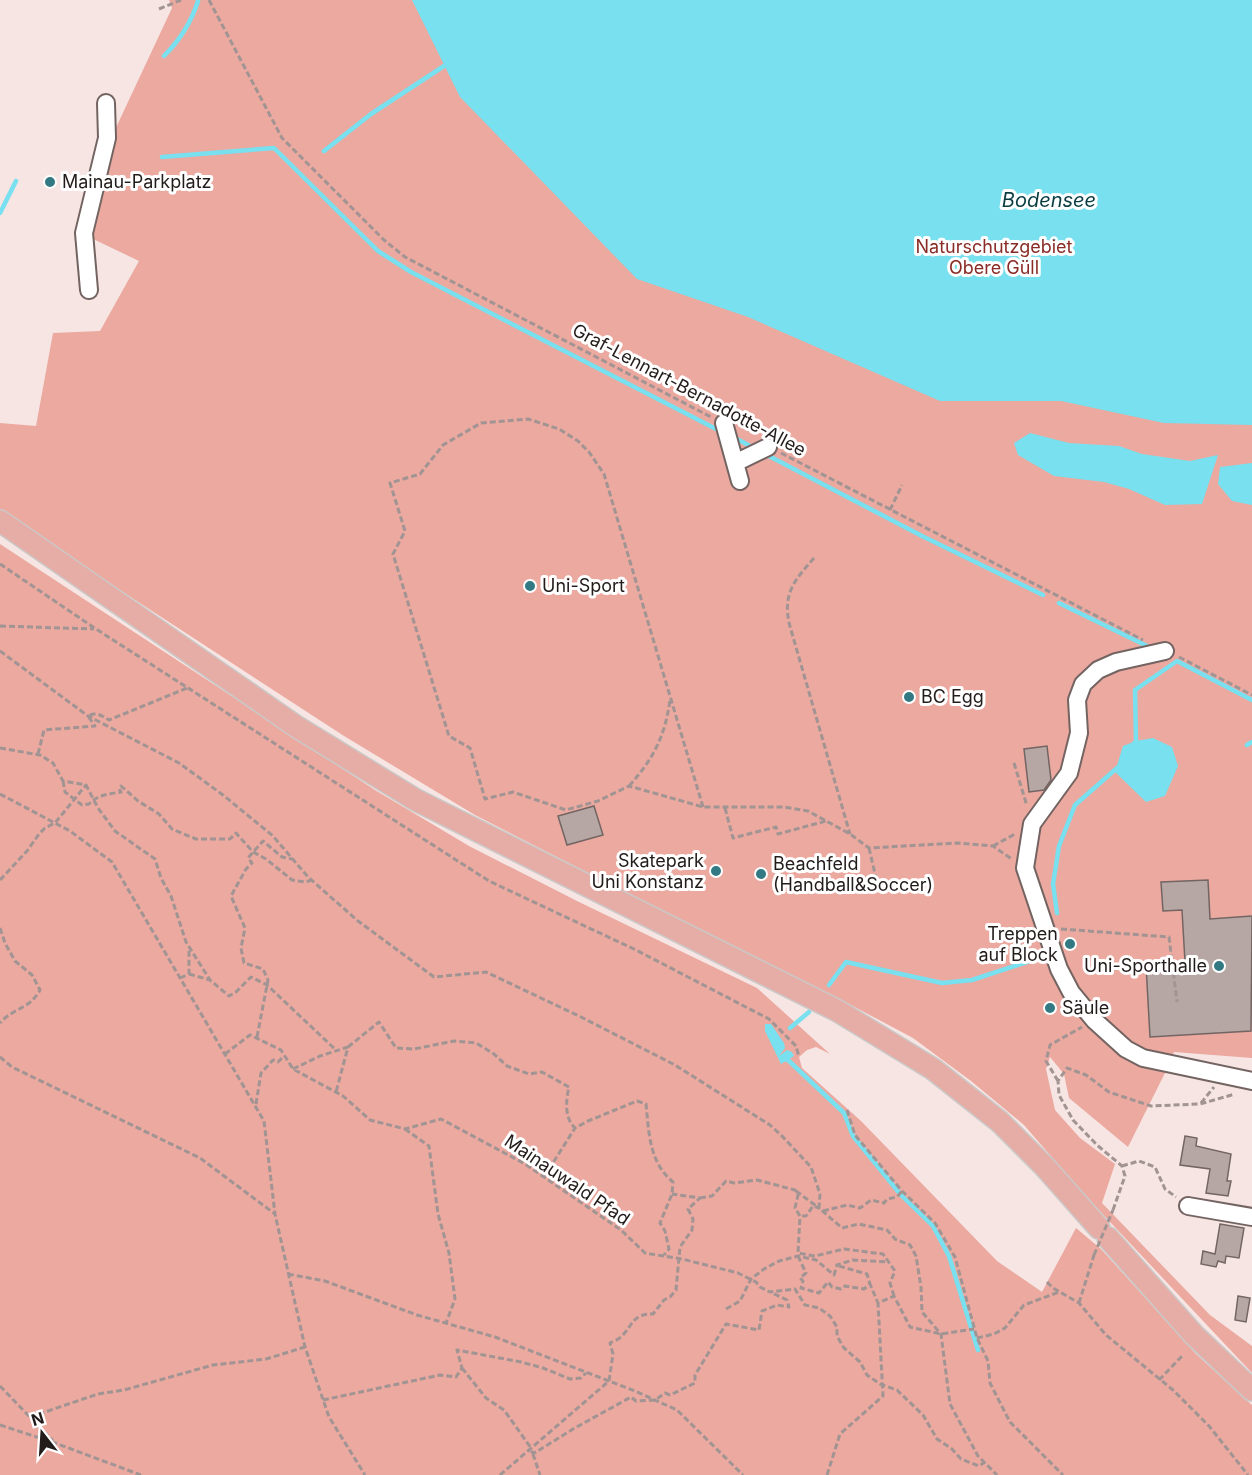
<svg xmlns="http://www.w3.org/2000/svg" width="1252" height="1475" font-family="Inter,sans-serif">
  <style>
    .green { fill: #eba9a0 }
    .water { fill: #78e0ef }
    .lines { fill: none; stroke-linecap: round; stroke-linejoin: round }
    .stream { stroke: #78e0ef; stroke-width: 4.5 }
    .building { fill: #b6a7a4; stroke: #736563; stroke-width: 1.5 }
    .minor-casing { stroke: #736462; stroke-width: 20 }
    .major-casing { stroke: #cac9c8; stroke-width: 24 }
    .path { stroke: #a19493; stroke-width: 3; stroke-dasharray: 6 3; stroke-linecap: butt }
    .minor { stroke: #fff; stroke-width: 16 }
    .major { stroke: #e6aca6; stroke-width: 21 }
    .path-bridge { stroke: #a19493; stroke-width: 3; stroke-dasharray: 6 3; stroke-linecap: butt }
    .poi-dot { fill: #327983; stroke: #fff; stroke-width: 2 }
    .labels { text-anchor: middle; stroke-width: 6; stroke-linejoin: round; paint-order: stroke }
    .poi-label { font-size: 18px; fill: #221c1b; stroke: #fff; text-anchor: start }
    .park-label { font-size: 18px; fill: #892b26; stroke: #fff }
    .street-label { font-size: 18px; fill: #221c1b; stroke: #fff }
    .water-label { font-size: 20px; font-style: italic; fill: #0a3d43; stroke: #fff }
  </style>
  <rect width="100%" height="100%" fill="#f6e5e3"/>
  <!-- green -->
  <path class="green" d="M169,0H1252V1058L1174,1052L1167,1069L1128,1147L1069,1098L1064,1074L1050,1057L1046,1069L1055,1110L1080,1138L1115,1164L1102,1203L1210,1315L1252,1346V1373L1080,1190L1024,1125L971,1081L913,1038L849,1004L670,915L475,815L344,736L0,512V423L36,426L53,333L100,331L139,261L89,237L113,134L172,8Z
    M0,544L375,790L469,846L577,901L757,988L830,1054L816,1047L807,1050L799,1057L802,1068L861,1121L997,1261L1042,1292L1076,1228L1101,1249L1196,1354L1252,1405V1475H0Z"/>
  <!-- water -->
  <path class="water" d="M412,0H1252V425L1164,423L1061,401H940L748,317L637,279L460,97Z
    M1030,433L1069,443L1119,446L1142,454L1190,461L1218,455L1202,504L1165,505L1129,489L1104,482L1054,476L1018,455L1014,443Z
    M1252,463V505L1232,501L1218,484L1220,467Z
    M1153,738L1172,747L1178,766L1165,796L1146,802L1115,772L1123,746L1136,741Z
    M765,1024H771L784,1043L785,1048L779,1056L787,1050L792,1052L794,1056L781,1064L765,1031Z"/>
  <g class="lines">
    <!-- stream -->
    <path class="stream" d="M164,56C181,39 191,23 198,1
      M324,151L371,114L444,66
      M162,157L274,148L378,251L411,272L720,431
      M0,213L16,181
      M735,438L752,447
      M767,455L922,536L1043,595
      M1059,603L1147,646
      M1247,745L1252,742
      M1132,746L1136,741L1135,690L1177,661L1252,700
      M1057,913L1053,884L1059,846L1075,805L1117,768
      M829,985L846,962L942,983L972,980L1033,960
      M790,1028L809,1012
      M783,1059L788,1060L844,1113L853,1136L901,1195L933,1226L949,1256L978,1350"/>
  </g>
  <!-- building -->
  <path class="building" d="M1047,746L1051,780L1044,790L1029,792L1024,749Z
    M594,806L603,835L567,845L558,816Z
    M1208,880L1210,919L1252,916L1251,1031L1150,1037L1146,965L1185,962L1182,910L1163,911L1161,882Z
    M1185,1136L1197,1138L1196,1146L1231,1154L1227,1181H1231L1228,1196L1206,1193L1210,1169L1180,1165Z
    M1220,1224L1244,1228L1239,1258L1226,1256L1225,1263L1218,1261L1216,1267L1201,1264L1203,1251L1215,1254Z
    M1238,1296L1250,1298L1246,1322L1235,1320Z"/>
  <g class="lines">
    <defs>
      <path id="minor" d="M89,290L84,233L107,138L106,103
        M724,423L740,481
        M735,463L768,447
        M1165,651L1116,662L1098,670L1083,684L1077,700L1079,733L1069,773L1032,824L1025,868L1059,969L1071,992L1094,1020L1126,1049L1143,1058L1252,1081
        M1188,1206L1252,1217"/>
      <path id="major" d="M0,521L297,727L416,800L838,1011L933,1069L1000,1122L1045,1167L1099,1228
        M1108,1238L1194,1335L1252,1390"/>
    </defs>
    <!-- minor casing -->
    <use href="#minor" class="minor-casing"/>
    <!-- major casing -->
    <use href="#major" class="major-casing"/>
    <!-- path -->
    <path class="path" d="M209,0L282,138L384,240L405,257L711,417
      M159,9L181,0
      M781,453L1143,640
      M890,510L902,485
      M814,558C795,580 783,592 789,623L850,834
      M0,564L96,629L489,881L636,950L769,1019L796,1046L799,1057
      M0,626L94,629
      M0,651L88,716L179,763L223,795L273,836L308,877L358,921L434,977L486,972L581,1017L675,1065L770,1125L782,1136L811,1167L820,1194L819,1208L842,1228L859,1224L887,1230L895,1239L910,1245L916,1256L921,1287L922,1312L941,1334L950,1404L978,1456L997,1475
      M1179,657L1252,695
      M0,748L40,755L53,763L63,781L86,785L98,808L115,831L155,859L161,878L171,896L186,942L210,980L229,996L236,992L251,977L267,985L337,1051
      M38,754L44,730L95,726L88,716C96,711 102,716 109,720L187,688
      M1014,763L1027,806
      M63,781L65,792L82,805L89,804C97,795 109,794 121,792L119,789L121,786L138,801L159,814L172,829L196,839H230L236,833L253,852L266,859L292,880L305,882L312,880
      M629,786C654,758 665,736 670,700
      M0,794L70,831L112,862L264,1121L275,1214L305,1347L329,1417L365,1475
      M703,807L604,474L589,452L578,441L559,429L528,419L481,423L443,445L420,474L390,483L405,531L393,554L449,736L470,748L485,799L513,792L566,810L598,801L629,786L703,807H784L808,811L850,834L869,848L957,843L993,846L1013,860
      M725,808L733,838L776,827L778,834L826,821
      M993,846L1015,834
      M869,848L876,878
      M0,880L27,851L39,834L45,828L55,823L86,785
      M0,928L5,943L15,961L32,975L40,990C29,1010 14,1007 0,1023
      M1061,929L1169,937L1177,1002
      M189,974L210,980
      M180,978L189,974V949
      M257,1037L268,980L263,969L244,963L241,948L245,928L231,896L246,869L252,863L248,858L263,841L282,857L292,859
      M348,1047L379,1022L396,1048L414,1049L454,1041L476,1043L494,1054L507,1066L529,1074L542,1072L569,1087C566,1100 564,1118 575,1128L588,1121L637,1101L646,1104C649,1133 649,1162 673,1182L672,1194L660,1223L665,1231L669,1249L664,1255
      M225,1054L250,1035L281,1050L293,1069L343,1096L370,1120L405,1129L441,1119L525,1164L621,1230L645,1253L682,1259L738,1273L756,1282L760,1287L770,1292L795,1289L805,1305L819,1308L830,1316L837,1327V1336L844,1348L860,1362L867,1375L880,1384L897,1390L923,1415L937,1439L952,1449L961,1459L979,1466L985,1462
      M0,1057L12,1067L200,1158L275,1214
      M293,1069L320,1056L348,1047L336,1092
      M1058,1081L1046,1061L1050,1045L1082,1027
      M1201,1103L1214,1087
      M256,1104L261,1073L273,1060L278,1062L284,1056
      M847,1110L855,1135L902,1191L935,1223L955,1257L977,1338L988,1361L990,1383L1010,1422L1063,1475
      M405,1129L429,1146L438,1214L449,1253L455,1299L446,1323
      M1122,1166L1139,1161L1155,1167L1165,1189L1176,1197
      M544,1177L575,1128
      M796,1191L819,1208L813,1206L806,1216H800
      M700,1198L712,1196L726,1181L734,1183L757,1180L795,1190L798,1195L795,1208L800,1216L798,1253L815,1256L844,1249L883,1254L895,1271L890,1283L894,1296
      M1113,1210L1125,1176L1122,1166L1097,1145L1073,1120L1059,1095L1058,1081L1067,1068L1086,1075L1109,1092L1151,1106L1200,1104L1235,1094
      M823,1211L847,1205L860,1208L871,1200L884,1203L887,1199L897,1197L902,1191
      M798,1256L806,1273L800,1278L803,1281L801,1288L819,1293L828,1282L832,1287L841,1289L845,1286L864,1289L870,1284L878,1303
      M839,1266L867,1274L870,1284
      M288,1274L325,1281L417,1315L495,1337L635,1391L677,1410L743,1475
      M1047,1282L1053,1288L1079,1303L1106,1335L1173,1390L1209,1426L1248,1475
      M1079,1303L1094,1255
      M726,1309L740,1301L751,1279L764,1269L779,1261L798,1256L816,1260L834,1275L837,1265L853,1260L889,1262
      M977,1338L994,1334L1005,1328L1024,1305L1059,1292
      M462,1368L486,1398L504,1410L531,1448
      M1159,1380L1182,1356L1184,1358
      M0,1386L53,1441
      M323,1400L440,1375L456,1377L462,1368L457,1350L521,1362L543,1368L570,1379L581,1378L586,1373
      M30,1417L98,1394L124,1390L213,1365L266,1359L305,1347
      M0,1425L55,1443L141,1475
      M531,1451L533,1453L536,1452L573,1429L631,1397L636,1401L655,1400L665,1393L670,1395L695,1383V1375L726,1324L759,1330L762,1311L777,1305L789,1307L787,1300L772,1293
      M533,1454L540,1475
      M500,1475L609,1381L613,1354L610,1343C614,1341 620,1339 623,1335C633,1324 633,1314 653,1314L664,1300L670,1297L676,1290L680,1247L692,1230L693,1219L688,1209L700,1198L672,1194
      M827,1475L840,1434L883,1396L878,1303L894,1296L910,1327L941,1334L974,1329"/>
    <!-- minor -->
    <use href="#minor" class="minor"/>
    <!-- major -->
    <use href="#major" class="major"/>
    <!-- path-bridge -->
    <path class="path-bridge" d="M1094,1255L1113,1210"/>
  </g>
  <!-- markers -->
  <g class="poi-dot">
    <circle cx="50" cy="182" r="6"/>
    <circle cx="530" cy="586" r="6"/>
    <circle cx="909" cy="697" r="6"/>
    <circle cx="716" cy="871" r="6"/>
    <circle cx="761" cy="874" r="6"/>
    <circle cx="1070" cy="944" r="6"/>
    <circle cx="1219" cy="966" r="6"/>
    <circle cx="1050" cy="1008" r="6"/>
  </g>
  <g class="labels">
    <!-- poi labels -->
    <g class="poi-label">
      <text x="62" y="188">Mainau-Parkplatz</text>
      <text x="542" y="592">Uni-Sport</text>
      <text x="921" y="703">BC Egg</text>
      <text x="704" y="867" text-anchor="end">Skatepark<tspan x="704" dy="21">Uni Konstanz</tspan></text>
      <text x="773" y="870">Beachfeld<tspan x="773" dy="21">(Handball&amp;Soccer)</tspan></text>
      <text x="1058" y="940" text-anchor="end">Treppen<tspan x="1058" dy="21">auf Block</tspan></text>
      <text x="1207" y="972" text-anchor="end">Uni-Sporthalle</text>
      <text x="1062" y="1014">Säule</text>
    </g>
    <!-- park labels -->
    <g class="park-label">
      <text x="994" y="253">Naturschutzgebiet<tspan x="994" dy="21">Obere Güll</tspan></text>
    </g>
    <!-- street labels -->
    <g class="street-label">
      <text transform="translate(689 390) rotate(28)" y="6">Graf-Lennart-Bernadotte-Allee</text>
      <text transform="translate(567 1180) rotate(34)" y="6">Mainauwald Pfad</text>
    </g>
    <!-- water labels -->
    <g class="water-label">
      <text x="1049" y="207">Bodensee</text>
    </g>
  </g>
  <!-- north arrow -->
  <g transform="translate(42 1433) rotate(343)" stroke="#ffffff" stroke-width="4.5" paint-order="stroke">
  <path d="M0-4.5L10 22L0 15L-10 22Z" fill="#221c1b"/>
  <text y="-9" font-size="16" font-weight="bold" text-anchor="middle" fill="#221c1b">N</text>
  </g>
</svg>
